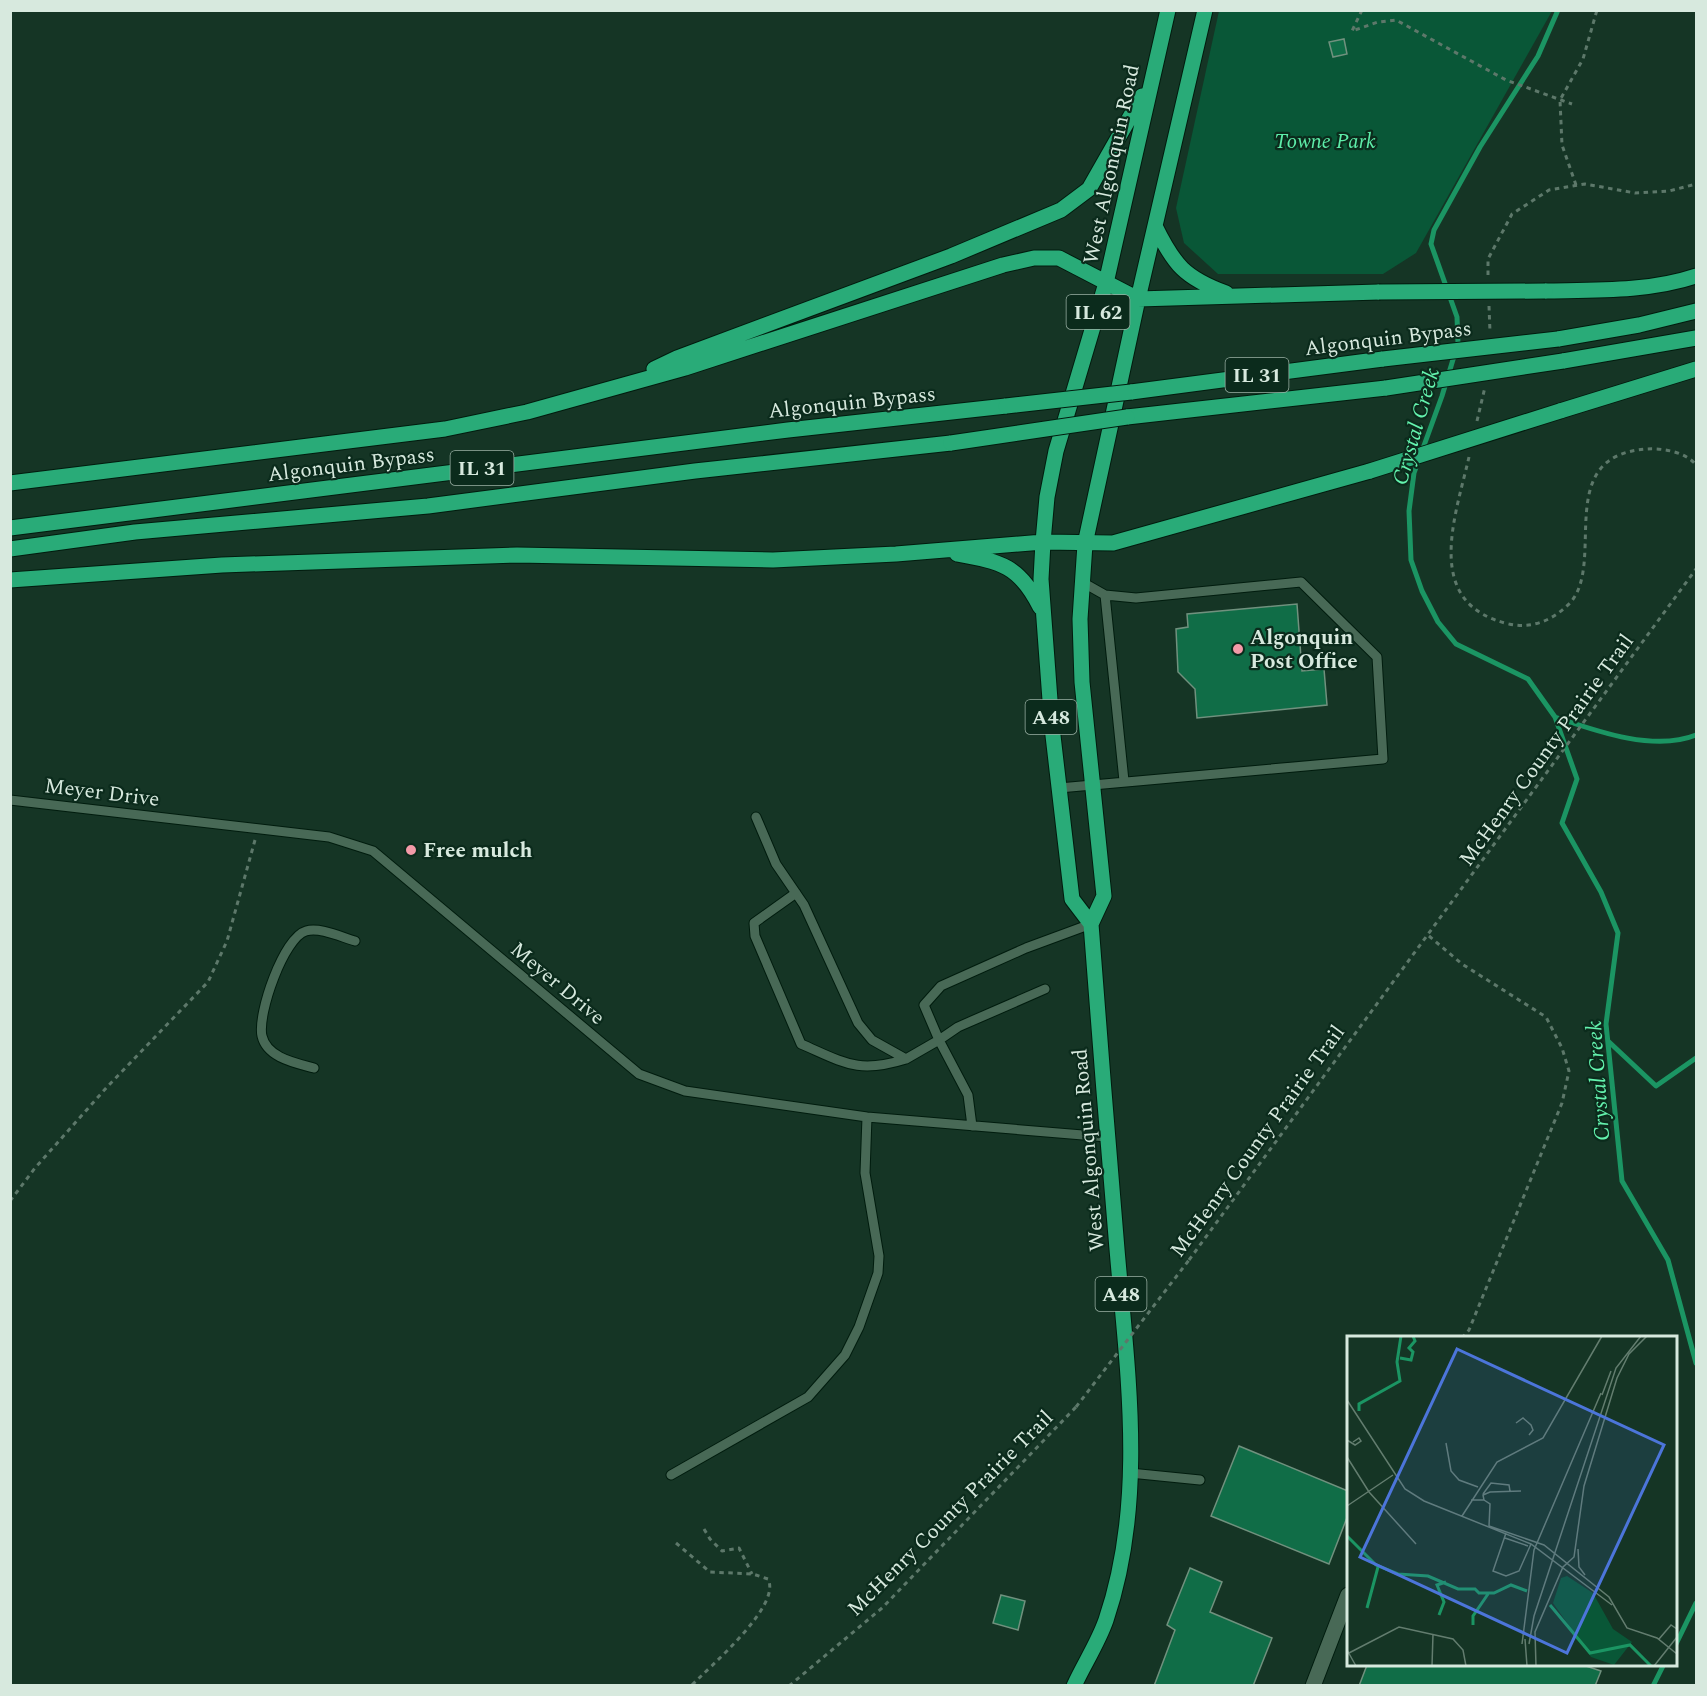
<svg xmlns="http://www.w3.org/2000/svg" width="1707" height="1696" font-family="Spectral,serif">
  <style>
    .green { fill: #095737 }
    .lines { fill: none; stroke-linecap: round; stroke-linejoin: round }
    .stream { stroke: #1b9563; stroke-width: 5 }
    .building { fill: #106d47; stroke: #70917e; stroke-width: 1.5 }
    .service-casing { stroke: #001c0e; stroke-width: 11 }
    .minor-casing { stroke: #001c0e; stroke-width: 17 }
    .primary-casing { stroke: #001c0e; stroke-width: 17 }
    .path { stroke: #5d786a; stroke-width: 3; stroke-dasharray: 4.5 4.5; stroke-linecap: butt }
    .service { stroke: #486956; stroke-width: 9 }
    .minor { stroke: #486956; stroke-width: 15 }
    .primary { stroke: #29ab78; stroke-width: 15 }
    .primary-bridge-casing { stroke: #001c0e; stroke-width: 17; stroke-linecap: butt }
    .path-bridge { stroke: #5d786a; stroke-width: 3; stroke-dasharray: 4.5 4.5; stroke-linecap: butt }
    .primary-bridge { stroke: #29ab78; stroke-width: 15 }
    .poi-dot { fill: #f39aa8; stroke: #0b2b1c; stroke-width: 2 }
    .labels { text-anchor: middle; stroke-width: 4.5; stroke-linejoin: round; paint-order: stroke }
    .shield { fill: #0b2b1c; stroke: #9ab0a4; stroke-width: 1.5 }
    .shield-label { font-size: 20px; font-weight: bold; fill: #d7e9de }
    .park-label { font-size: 21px; font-style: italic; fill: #5deda9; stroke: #0b2b1c }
    .street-label { font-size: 21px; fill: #d7e9de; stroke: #0b2b1c }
    .poi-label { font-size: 21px; font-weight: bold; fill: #d7e9de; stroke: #0b2b1c; text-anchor: start }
    .water-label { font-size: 22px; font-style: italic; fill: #64f3ae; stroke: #0b2b1c }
    .inset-river { fill: none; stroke: #1b9563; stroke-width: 3 }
    .inset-road { fill: none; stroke: #637d6f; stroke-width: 1.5 }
    .view { fill: #4c75da; fill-opacity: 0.15; stroke: #4c75da; stroke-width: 3 }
    .inset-edge { fill: none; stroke: #d7e9de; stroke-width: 3 }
  </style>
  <rect width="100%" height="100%" fill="#153525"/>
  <!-- green -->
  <path class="green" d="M1219,11H1552L1416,253L1383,274H1218L1184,243L1176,208Z"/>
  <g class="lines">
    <!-- stream -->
    <path class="stream" d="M1558,10L1538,56L1480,147L1434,230L1431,244L1457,317L1458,343L1442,396L1414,473L1409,511L1411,560L1422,591L1438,622L1456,644L1528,679L1555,717L1577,779L1562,823L1601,892L1618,933L1606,1024L1622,1181L1668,1260L1696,1363
      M1555,717C1596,731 1654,752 1696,735
      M1608,1041L1656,1086L1696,1058
      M1676,1644L1696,1603
      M1653,1686L1664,1664"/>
  </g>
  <!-- building -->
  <path class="building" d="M1344,39L1347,54L1333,57L1329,42Z
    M1297,604L1302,671L1324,669L1327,705L1197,718L1195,689L1178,672L1176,629L1188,627L1187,614Z
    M1239,1446L1348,1491V1515L1329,1564L1211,1516Z
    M1190,1568L1222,1582L1210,1612L1272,1638L1253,1686H1154L1175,1630L1167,1625Z
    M1001,1595L1025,1601L1018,1630L993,1623Z
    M1367,1665H1583L1601,1671L1595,1686H1359Z"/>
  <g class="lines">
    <defs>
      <path id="service" d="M1105,595L1124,781
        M1059,788L1383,759L1377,657L1301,582L1136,598L1105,595L1082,582
        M10,800L329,837L373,851L639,1074L685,1091L867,1117L1107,1137
        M756,817L776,864L804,905L858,1023L872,1040L906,1059L939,1040L968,1095L972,1126
        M796,893L754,923L755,936L801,1044C845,1063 858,1074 906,1059
        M1045,989L958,1027L939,1040L924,1005L941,986L1026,948L1091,924
        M314,1068C296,1063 267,1058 262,1036C257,1014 284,937 306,931C320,927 341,937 355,941
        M1130,1473L1200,1480
        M671,1475L808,1397L845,1355L859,1327L878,1273L879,1256L865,1173L867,1117"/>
      <path id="minor" d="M1313,1686L1348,1595"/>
      <path id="primary" d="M1155,226C1174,265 1185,278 1226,293
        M1545,291C1595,290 1648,292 1696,276
        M1558,339L1639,325L1696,311
        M1563,361L1696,338
        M654,369L677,358L951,256L1061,210L1089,189L1142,96
        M1131,392L1383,359
        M1560,411L1696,369
        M1127,417L1386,388
        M10,483L445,429L527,412L685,368L1003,265L1034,258H1059L1138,299L1379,292
        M10,528L788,430L1006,406
        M10,549L135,532L428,506L695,471L951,443
        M957,554C1001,562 1019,565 1040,607
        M10,580L222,565L517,555L773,560L896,554L1043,542L1113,543L1370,471
        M1091,924L1072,899L1052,727L1041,579L1043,542L1047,497L1056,451L1106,283L1168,10
        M1074,1686C1084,1664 1098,1643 1106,1620C1148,1496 1126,1364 1116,1237C1107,1133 1099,1028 1091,924L1104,896L1082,682L1080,619L1085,544L1138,299L1205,10"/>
    </defs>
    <!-- service casing -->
    <use href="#service" class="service-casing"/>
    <!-- minor casing -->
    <use href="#minor" class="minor-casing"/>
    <!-- primary casing -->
    <use href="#primary" class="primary-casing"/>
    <!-- path -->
    <path class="path" d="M1362,10L1352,31L1378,22L1396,20L1506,80L1572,104
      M1576,185L1562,145L1560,100L1583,59L1597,10
      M1488,275V259L1512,214L1549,190L1585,184L1635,193L1669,191L1696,184
      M1489,306L1490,332
      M1477,421L1485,387
      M1469,457C1455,518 1422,604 1509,624C1533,629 1553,620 1570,603C1607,562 1551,455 1647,449C1663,448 1686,452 1696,465
      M1429,936L1462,964L1546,1017L1562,1048L1569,1071L1562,1103L1469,1330L1462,1338
      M10,1201L35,1168L107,1087L208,982L227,941L255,840
      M1189,1260L1696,569
      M704,1529L710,1539L722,1551L739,1548L752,1574
      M676,1543L710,1572L753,1574L768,1579C782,1606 709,1667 691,1686
      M789,1686L882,1608L1076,1407"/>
    <!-- service -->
    <use href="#service" class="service"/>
    <!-- minor -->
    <use href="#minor" class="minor"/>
    <!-- primary -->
    <use href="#primary" class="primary"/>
    <defs>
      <path id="primary-bridge" d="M1379,292L1545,291
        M1383,359L1558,339
        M1386,388L1563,361
        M1006,406L1131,392
        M951,443L1127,417
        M1370,471L1560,411"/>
    </defs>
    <!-- primary-bridge casing -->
    <use href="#primary-bridge" class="primary-bridge-casing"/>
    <!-- path-bridge -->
    <path class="path-bridge" d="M1076,1407L1189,1260"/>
    <!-- primary-bridge -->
    <use href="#primary-bridge" class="primary-bridge"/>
  </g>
  <!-- markers -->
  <g class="poi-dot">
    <circle cx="1238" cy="649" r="6"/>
    <circle cx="411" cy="850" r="6"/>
  </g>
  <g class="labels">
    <!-- shield labels -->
    <g class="shield">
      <rect x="1066.5" y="295" width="63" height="34" rx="4.5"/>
      <rect x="1225.5" y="358" width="63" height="34" rx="4.5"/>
      <rect x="450.5" y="451" width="63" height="34" rx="4.5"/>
      <rect x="1025.5" y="700" width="51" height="34" rx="4.5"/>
      <rect x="1095.5" y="1277" width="51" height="34" rx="4.5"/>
    </g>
    <g class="shield-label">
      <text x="1098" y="319">IL 62</text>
      <text x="1257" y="382">IL 31</text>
      <text x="482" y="475">IL 31</text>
      <text x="1051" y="724">A48</text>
      <text x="1121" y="1301">A48</text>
    </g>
    <!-- park labels -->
    <g class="park-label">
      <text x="1325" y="148">Towne Park</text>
    </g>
    <!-- street labels -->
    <g class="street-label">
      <text transform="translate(1111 164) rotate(-78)" y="7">West Algonquin Road</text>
      <text transform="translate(1388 338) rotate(-7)" y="7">Algonquin Bypass</text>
      <text transform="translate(852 402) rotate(-6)" y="7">Algonquin Bypass</text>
      <text transform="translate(351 464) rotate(-7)" y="7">Algonquin Bypass</text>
      <text transform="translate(1546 750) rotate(-54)" y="7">McHenry County Prairie Trail</text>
      <text transform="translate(102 792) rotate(7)" y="7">Meyer Drive</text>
      <text transform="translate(558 983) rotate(40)" y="7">Meyer Drive</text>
      <text transform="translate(1257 1141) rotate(-54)" y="7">McHenry County Prairie Trail</text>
      <text transform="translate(1088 1150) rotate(-95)" y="7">West Algonquin Road</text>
      <text transform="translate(950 1513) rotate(-45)" y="7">McHenry County Prairie Trail</text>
    </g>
    <!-- poi labels -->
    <g class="poi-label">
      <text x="1250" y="644">Algonquin<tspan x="1250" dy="24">Post Office</tspan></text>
      <text x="423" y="857">Free mulch</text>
    </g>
    <!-- water labels -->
    <g class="water-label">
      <text transform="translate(1415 426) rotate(-74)" y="8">Crystal Creek</text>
      <text transform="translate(1597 1081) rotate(-94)" y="8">Crystal Creek</text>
    </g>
  </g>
  <!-- overview -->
  <g transform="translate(1347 1336)">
    <rect width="330" height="330" fill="#153525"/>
    <path d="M220,240L246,257L266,293L285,306L267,329L244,321L206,267L214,242Z" fill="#095737"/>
    <path class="inset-river" d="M53,22L64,24L66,16L62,12L68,5L66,0M12,75V68L53,45L50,26L54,0M0,200L29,229L51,238L81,240L111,253H128L132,257H147L164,249L180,255M203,269L243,317L283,309L304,330M20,272L31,231M92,279L97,266L90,249L99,246M126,289V280L141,258"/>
    <path class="inset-road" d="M255,59L264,35M0,64L58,153L77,165L184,208L265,269M169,87L176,82L184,89L186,94L182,99M0,104L8,109L14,105L12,102L6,106M99,107L104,135L112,144L131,151M0,121L22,156L69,208M136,158L144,147L162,149L163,155M124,164H137L136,159L143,156L174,155M137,164L143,168L142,190M0,170L46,139M115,180L150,126L196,102L255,0M142,190L197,209L262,261L280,292L310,302L330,318M159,197L146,235L159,240L172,235L184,208M158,202L181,210M231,213L232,231L238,239M178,303L180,330M312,303L324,289L330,293M175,308L187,214L254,57M182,308L187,280L269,32L294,0M0,314L9,330M0,318L52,291L106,303L116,314L119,330M85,330L86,298M189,330L188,296L216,231L227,221L237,150L270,42L282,18L300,0M307,330L330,301"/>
    <path class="view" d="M110,13L317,109L220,317L13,221Z"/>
    <rect width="330" height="330" class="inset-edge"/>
  </g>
  <!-- border -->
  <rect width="1707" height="1696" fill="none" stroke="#d7e9de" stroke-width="24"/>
</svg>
